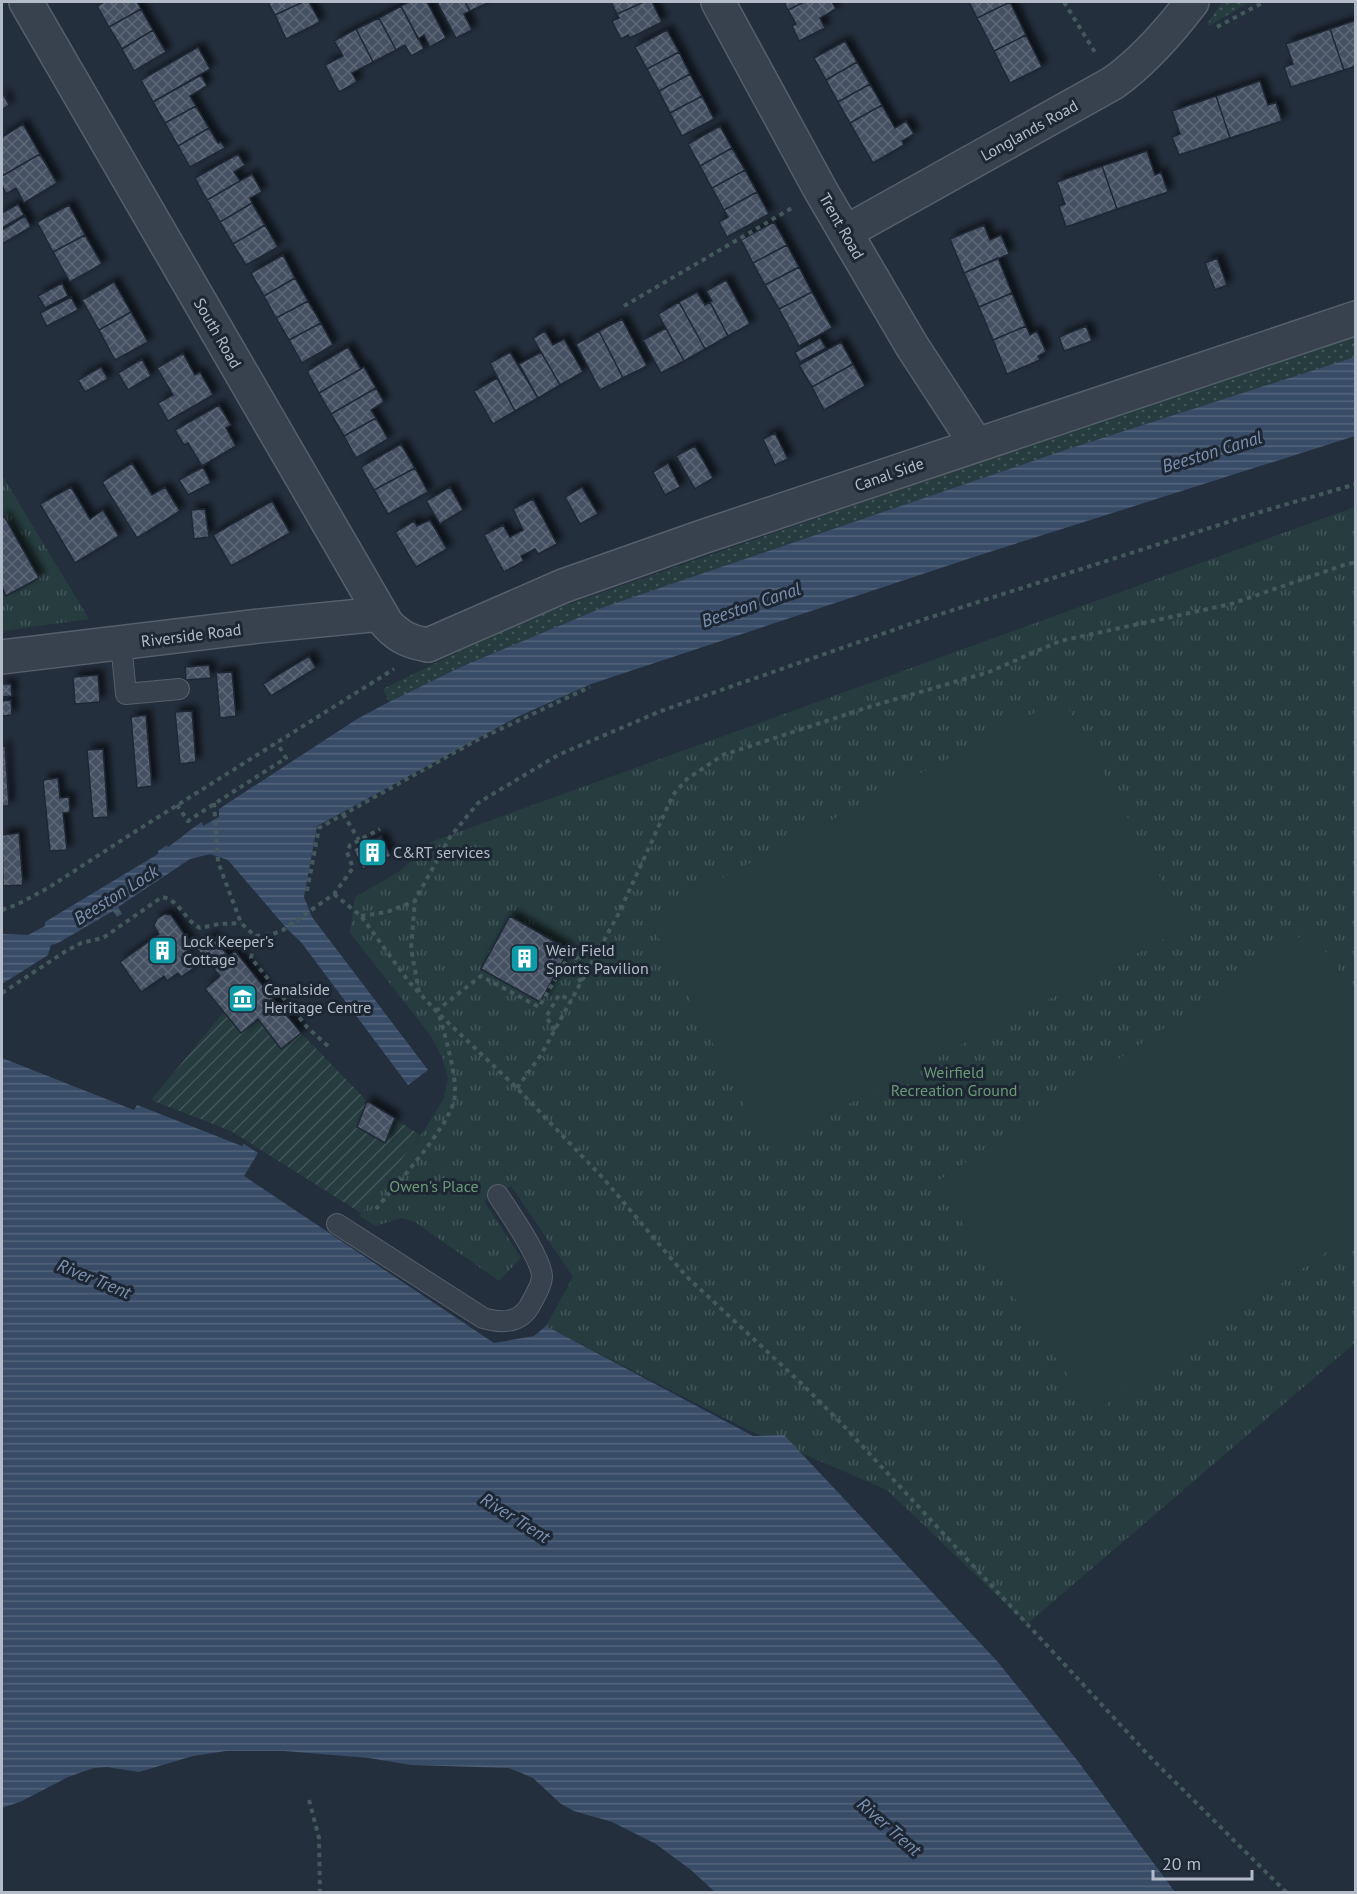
<svg xmlns="http://www.w3.org/2000/svg" width="1357" height="1894" font-family="'PT Sans',sans-serif">
  <style>
    .grass { fill: url(#grass-dots) }
    .park { fill: url(#park-tufts) }
    .garden { fill: url(#garden-furrows) }
    .pitch { fill: #263c3f }
    .water { fill: url(#water-rules) }
    .building { fill: url(#building-cross-hatch); stroke: #1f2835; stroke-width: 1.5; filter: url(#shadow) }
    .lines { fill: none; stroke-linecap: round; stroke-linejoin: round }
    .service-casing { stroke: #565f6c; stroke-width: 22 }
    .minor-casing { stroke: #565f6c; stroke-width: 36 }
    .tertiary-casing { stroke: #565f6c; stroke-width: 36 }
    .path { stroke: #44595c; stroke-width: 4; stroke-dasharray: 4.5 4.5; stroke-linecap: butt }
    .service { stroke: #38414e; stroke-width: 20 }
    .minor { stroke: #38414e; stroke-width: 33 }
    .tertiary { stroke: #38414e; stroke-width: 33 }
    .labels { text-anchor: middle; stroke-width: 6; stroke-linejoin: round; paint-order: stroke }
    .street-label { font-size: 16px; fill: #b4bcc9; stroke: #1d2633 }
    .poi-label { font-size: 16px; fill: #b4bcc9; stroke: #1d2633; text-anchor: start }
    .park-label { font-size: 16px; fill: #6b9a76; stroke: #1d2633 }
    .water-label { font-size: 18px; font-style: italic; fill: #7c92b1; stroke: #1d2633 }
  </style>
  <defs>
    <pattern id="grass-dots" width="8" height="8" patternUnits="userSpaceOnUse" patternTransform="scale(1.5)"><rect width="8" height="8" fill="#263c3f"/><path d="M2 2h.1M6 6h.1" fill="none" stroke="#435659" stroke-width="1.8" stroke-linecap="round"/></pattern>
    <pattern id="park-tufts" width="24" height="20" patternUnits="userSpaceOnUse" patternTransform="scale(1.5)"><rect width="24" height="20" fill="#263c3f"/><path d="M3 7l-1-3M5 7V3M7 7l1-3M15 17l-1-3M17 17v-4M19 17l1-3" fill="none" stroke="#435659"/></pattern>
    <pattern id="garden-furrows" width="10" height="10" patternUnits="userSpaceOnUse" patternTransform="scale(1.5)"><rect width="10" height="10" fill="#263c3f"/><path d="M-1 1l2-2M0 10L10 0M9 11l2-2" fill="none" stroke="#435659"/></pattern>
    <pattern id="water-rules" width="6" height="5" patternUnits="userSpaceOnUse" patternTransform="scale(1.5)"><rect width="6" height="5" fill="#394c67"/><path d="M0 2.5h6" fill="none" stroke="#53647b"/></pattern>
    <pattern id="building-cross-hatch" width="8" height="8" patternUnits="userSpaceOnUse" patternTransform="scale(1.5)"><rect width="8" height="8" fill="#455162"/><path d="M0 0l8 8M0 8l8-8" fill="none" stroke="#5d6877"/></pattern>
    <filter id="shadow"><feDropShadow dx="5.5" dy="-5.5" stdDeviation="3" flood-color="#0009"/></filter>
  </defs>
  <rect width="100%" height="100%" fill="#242f3e"/>
  <!-- grass -->
  <path class="grass" d="M1222,2L1248,3L1209,26L1207,24Z
    M1355,332V357L1065,450L604,607L463,666L389,702L383,689L511,626L566,605Z"/>
  <!-- park -->
  <path class="park" d="M2,475L89,619L2,631Z
    M1355,507V1343L1027,1624L887,1490L748,1430L546,1326L573,1277L511,1186L484,1201L521,1258L499,1281L415,1222L401,1218L376,1226L359,1216L425,1129L444,1098L448,1078L443,1059L431,1036L350,933L355,897L400,871L431,842Z"/>
  <!-- garden -->
  <path class="garden" d="M224,1012L241,1032L258,1019L281,1048L301,1033L367,1101L420,1135L361,1213L231,1131L151,1100Z"/>
  <!-- pitch -->
  <path class="pitch" d="M1063,698L1187,927L766,1147L648,917Z
    M1310,930L1355,993V1232L1094,1413L935,1183Z"/>
  <!-- water -->
  <path class="water" d="M1355,357V436L977,556L591,684L517,717L317,826L304,897L312,917L428,1070L408,1085L301,942L288,930L228,860L210,854L190,859L118,907L122,914L117,917L113,911L58,943L51,945L48,955L2,984V934L28,935L45,926V922L158,854V851L167,845L168,847C180,839 189,830 202,822L203,826L219,817V809L357,719L389,702L463,666L604,607L1065,450Z
    M2,1058L134,1110L137,1105L242,1146L244,1144L258,1153L244,1176L494,1343L534,1336L546,1326L753,1436L784,1435L997,1661L1077,1760L1175,1892H715L691,1870L656,1844L612,1822L574,1811L561,1804L533,1778L509,1768L411,1765L369,1758L284,1751H226L193,1756L139,1772L107,1767L94,1768L68,1777L22,1801L2,1808Z"/>
  <!-- building -->
  <path class="building" d="M104,2H137L141,9L109,27L97,6Z
    M268,2H303L275,15Z
    M303,2H309L320,22L286,39L275,15Z
    M409,2H427L446,38L430,47L424,35L418,39L401,6Z
    M437,2H465L470,11L464,14L472,30L456,38Z
    M465,2H490L470,11Z
    M611,2H644L617,14Z
    M644,2H652L662,22L630,38L628,35L621,39L612,21L619,18L617,14Z
    M784,2H804L788,10Z
    M804,2H832L836,9L820,18L825,28L799,41L792,26L796,24L788,10Z
    M969,2H1010L977,18Z
    M1010,2L1026,35L994,51L977,18Z
    M401,6L424,49L411,56L405,45L396,50L379,18Z
    M141,9L153,30L122,49L109,27Z
    M379,18L396,50L373,62L356,29Z
    M1356,20V66L1344,70L1330,29Z
    M356,29L373,62L352,73L357,82L339,92L325,65L343,56L334,41Z
    M1330,29L1344,70L1291,87L1284,67L1293,64L1286,44Z
    M153,30L166,52L134,71L122,49Z
    M667,30L679,52L647,69L635,47Z
    M1026,35L1042,67L1010,83L994,51Z
    M845,41L857,62L826,80L814,58Z
    M198,47L210,69L153,102L141,80Z
    M679,52L690,74L659,91L647,69Z
    M857,62L870,84L838,102L826,80Z
    M690,74L702,96L670,113L659,91Z
    M201,75L207,86L190,96L196,106L165,123L153,102Z
    M1260,81L1268,105L1276,102L1282,121L1230,138L1216,96Z
    M870,84L882,105L850,123L838,102Z
    M2,92L9,105L2,110Z
    M702,96L714,119L682,136L670,113Z
    M1216,96L1230,138L1179,155L1172,137L1180,134L1172,111Z
    M882,105L895,128L906,121L914,134L902,141L904,145L873,163L850,123Z
    M196,106L209,128L178,146L165,123Z
    M23,124L40,154L2,176V137Z
    M720,126L732,148L700,166L688,144Z
    M209,128L218,143L221,142L225,148L190,167L178,146Z
    M732,148L745,170L712,188L700,166Z
    M1147,151L1155,175L1161,172L1168,192L1117,209L1102,166Z
    M40,154L57,183L24,203L16,188L6,194L2,185V176Z
    M238,154L245,165L234,172L240,181L207,200L195,178Z
    M1102,166L1117,209L1066,227L1059,206L1065,204L1057,182Z
    M745,170L757,192L724,210L712,188Z
    M252,174L262,192L250,198L252,203L220,222L207,200Z
    M757,192L769,214L727,237L719,222L728,217L724,210Z
    M252,203L265,225L233,244L220,222Z
    M18,204L24,215L2,228V213Z
    M69,205L85,235L53,252L37,222Z
    M25,216L31,227L2,244V230Z
    M774,222L787,245L753,263L741,240Z
    M265,225L278,247L246,265L233,244Z
    M984,225L990,240L1001,235L1009,254L964,273L950,239Z
    M85,235L102,264L70,282L53,252Z
    M787,245L799,267L765,285L753,263Z
    M283,255L295,278L264,296L251,273Z
    M998,258L1012,293L979,307L964,273Z
    M1217,258L1227,285L1215,290L1205,263Z
    M799,267L812,292L779,309L765,285Z
    M295,278L308,301L276,318L264,296Z
    M726,280L750,324L728,336L710,302L712,301L706,291Z
    M114,282L131,312L99,330L82,300Z
    M62,283L68,296L45,308L38,296Z
    M697,292L705,305L710,302L728,336L705,349L679,302Z
    M812,292L832,328L799,346L779,309Z
    M1012,293L1026,326L993,340L979,307Z
    M71,297L78,310L47,326L40,313Z
    M308,301L321,323L289,340L276,318Z
    M679,302L705,349L684,361L658,314Z
    M131,312L148,342L115,360L99,330Z
    M622,319L647,366L623,378L599,331Z
    M321,323L333,345L302,363L289,340Z
    M1026,326L1030,335L1037,331L1046,352L1038,356L1040,360L1007,374L993,340Z
    M1086,326L1092,341L1064,351L1059,337Z
    M666,328L684,361L661,373L643,340Z
    M545,331L553,345L564,339L583,372L560,385L533,338Z
    M599,331L623,378L600,390L576,344Z
    M820,338L826,348L800,362L795,352Z
    M841,342L853,364L812,387L799,365Z
    M348,347L361,369L319,393L307,371Z
    M510,352L538,398L515,411L490,363Z
    M541,352L560,385L538,398L519,364Z
    M183,353L195,375L200,372L213,395L168,421L158,403L173,395L157,368Z
    M142,359L151,376L128,390L118,373Z
    M853,364L865,386L824,410L812,387Z
    M101,367L108,379L85,392L78,380Z
    M364,367L376,388L331,414L319,393Z
    M497,378L515,411L493,424L474,391Z
    M376,388L384,402L371,410L376,418L344,436L331,414Z
    M219,405L231,425L226,428L236,446L202,466L188,443L184,445L175,430Z
    M376,418L388,439L356,458L344,436Z
    M775,433L788,459L775,465L763,439Z
    M401,444L415,468L374,490L361,467Z
    M695,446L713,478L695,489L676,456Z
    M132,463L152,495L165,487L180,511L137,538L102,482Z
    M668,463L680,487L665,495L653,472Z
    M203,467L211,483L188,495L179,480Z
    M415,468L428,492L388,514L374,490Z
    M71,487L90,519L103,510L119,536L75,563L40,504Z
    M450,487L463,510L440,524L426,501Z
    M582,487L598,514L580,524L565,497Z
    M533,499L557,544L538,554L535,549L521,556L524,561L504,572L484,535L503,525L510,537L523,530L513,509Z
    M272,501L290,533L231,566L213,535Z
    M205,509L209,537L194,539L191,510Z
    M4,516L39,578L6,596L2,587V518Z
    M430,520L447,549L416,567L395,532L414,521L417,526Z
    M309,656L316,668L271,696L263,684Z
    M209,665L211,678L186,680L185,667Z
    M232,672L236,716L220,718L216,673Z
    M98,675L100,702L75,704L73,677Z
    M2,684H11L12,696L2,697Z
    M11,700L12,715L2,716V701Z
    M192,711L196,762L180,764L175,712Z
    M146,715L152,786L137,788L131,717Z
    M5,746L9,806H2V747Z
    M103,749L108,817L93,818L87,750Z
    M58,778L60,798L69,797L70,812L63,813L67,850L50,851L43,780Z
    M19,833L23,885L3,886L2,835Z
    M381,836L391,856L363,869L353,849Z
    M165,914L171,915L193,947L183,954L194,968L181,977L178,973L167,981L164,976L141,992L120,962L159,934L154,926L157,918Z
    M510,916L569,950L540,1002L481,969Z
    M212,936L229,957L214,969L196,948Z
    M235,951L301,1033L281,1049L258,1019L241,1033L205,989L220,976L214,969Z
    M367,1101L395,1118L385,1143L357,1127Z"/>
  <g class="lines">
    <defs>
      <path id="service" d="M121,643L126,694L179,689
        M337,1224L483,1318C500,1323 518,1324 529,1307C534,1297 541,1288 542,1277C542,1259 509,1212 498,1195"/>
      <path id="minor" d="M26,2L387,624C399,637 410,642 428,645
        M718,2L821,191L912,346L976,444
        M846,232L1113,83C1144,61 1169,32 1192,2
        M2,657L259,626L381,614"/>
      <path id="tertiary" d="M428,645L563,586L702,537L1356,318"/>
    </defs>
    <!-- service casing -->
    <use href="#service" class="service-casing"/>
    <!-- minor casing -->
    <use href="#minor" class="minor-casing"/>
    <!-- tertiary casing -->
    <use href="#tertiary" class="tertiary-casing"/>
    <!-- path -->
    <path class="path" d="M1064,2L1096,54
      M1217,27L1264,2
      M624,306L792,208
      M214,803L218,862L241,923L255,936L273,934L283,930L334,894L353,868L347,852L350,845L380,829
      M177,805L188,821L197,815L286,758L277,743
      M343,814L359,840
      M307,891L319,828L475,741L590,687
      M334,894L361,916L409,982L439,1014L517,1088L603,1178L686,1276L802,1384L841,1423L1153,1760L1286,1892
      M2,910L16,905L48,888L136,831L394,669
      M116,910L120,915
      M361,916L387,912L415,901
      M255,936L251,958L307,1027L328,1046
      M581,982L573,970L585,948L597,949
      M419,992L411,948L415,900L450,837L478,803L558,755L661,711L925,619L1250,515L1356,484
      M2,993L66,951L81,943L103,938L162,897C180,900 184,920 200,928L219,924L241,923
      M436,1011L481,976L539,1007L570,954L579,960
      M555,1030L546,1017L559,995L572,1000
      M517,1088L541,1055L619,913L673,795L687,779L723,755L872,706L989,672L1060,641L1231,604L1344,565L1356,562
      M376,1209C397,1183 445,1132 454,1101C459,1082 445,1035 439,1015
      M309,1800L319,1838L320,1892"/>
    <!-- service -->
    <use href="#service" class="service"/>
    <!-- minor -->
    <use href="#minor" class="minor"/>
    <!-- tertiary -->
    <use href="#tertiary" class="tertiary"/>
  </g>
  <!-- icons -->
  <defs>
    <symbol id="building-square" viewBox="-11 -11 22 22"><rect x="-9" y="-9" width="18" height="18" rx="4" fill="#0f9aa8" stroke="#1d2633"/><path d="M-4-6H4V6H1V3H-1V6H-4ZM-2.5-4.3h1.7v1.8h-1.7ZM.8-4.3h1.7v1.8H.8ZM-2.5-1h1.7V.8h-1.7ZM.8-1h1.7V.8H.8Z" fill="#fff"/></symbol>
    <symbol id="museum-square" viewBox="-11 -11 22 22"><rect x="-9" y="-9" width="18" height="18" rx="4" fill="#0f9aa8" stroke="#1d2633"/><path d="M0-6L6-3V-2H-6V-3ZM-5-1h2V3h-2ZM-1-1h2V3h-2ZM3-1h2V3H3ZM-6 4H6V6H-6Z" fill="#fff"/></symbol>
  </defs>
  <g fill-rule="evenodd">
    <use href="#building-square" x="356" y="836" width="33" height="33"/>
    <use href="#building-square" x="146" y="934" width="33" height="33"/>
    <use href="#building-square" x="508" y="942" width="33" height="33"/>
    <use href="#museum-square" x="226" y="982" width="33" height="33"/>
  </g>
  <g class="labels">
    <!-- street labels -->
    <g class="street-label">
      <text transform="translate(1029 130) rotate(-29)" y="6">Longlands Road</text>
      <text transform="translate(842 226) rotate(60)" y="6">Trent Road</text>
      <text transform="translate(218 333) rotate(60)" y="6">South Road</text>
      <text transform="translate(889 474) rotate(-19)" y="6">Canal Side</text>
      <text transform="translate(191 635) rotate(-7)" y="6">Riverside Road</text>
    </g>
    <!-- poi labels -->
    <g class="poi-label">
      <text x="393" y="858">C&amp;RT services</text>
      <text x="183" y="947">Lock Keeper's<tspan x="183" dy="18">Cottage</tspan></text>
      <text x="546" y="956">Weir Field<tspan x="546" dy="18">Sports Pavilion</tspan></text>
      <text x="264" y="995">Canalside<tspan x="264" dy="18">Heritage Centre</tspan></text>
    </g>
    <!-- park labels -->
    <g class="park-label">
      <text x="954" y="1078">Weirfield<tspan x="954" dy="18">Recreation Ground</tspan></text>
      <text x="434" y="1192">Owen's Place</text>
    </g>
    <!-- water labels -->
    <g class="water-label">
      <text transform="translate(1212 452) rotate(-17)" y="6">Beeston Canal</text>
      <text transform="translate(751 605) rotate(-19)" y="6">Beeston Canal</text>
      <text transform="translate(116 895) rotate(-32)" y="6">Beeston Lock</text>
      <text transform="translate(94 1279) rotate(22)" y="6">River Trent</text>
      <text transform="translate(515 1518) rotate(32)" y="6">River Trent</text>
      <text transform="translate(889 1827) rotate(41)" y="6">River Trent</text>
    </g>
  </g>
  <!-- border -->
  <rect width="1357" height="1894" fill="none" stroke="#b4bcc9" stroke-width="6"/>
  <!-- scale -->
  <path d="M1153 1870v9h99v-9" fill="none" stroke="#b4bcc9" stroke-width="3"/>
  <text x="1162" y="1870" font-size="18" fill="#b4bcc9" stroke="#1d2633" stroke-width="4.5" paint-order="stroke">20 m</text>
</svg>
